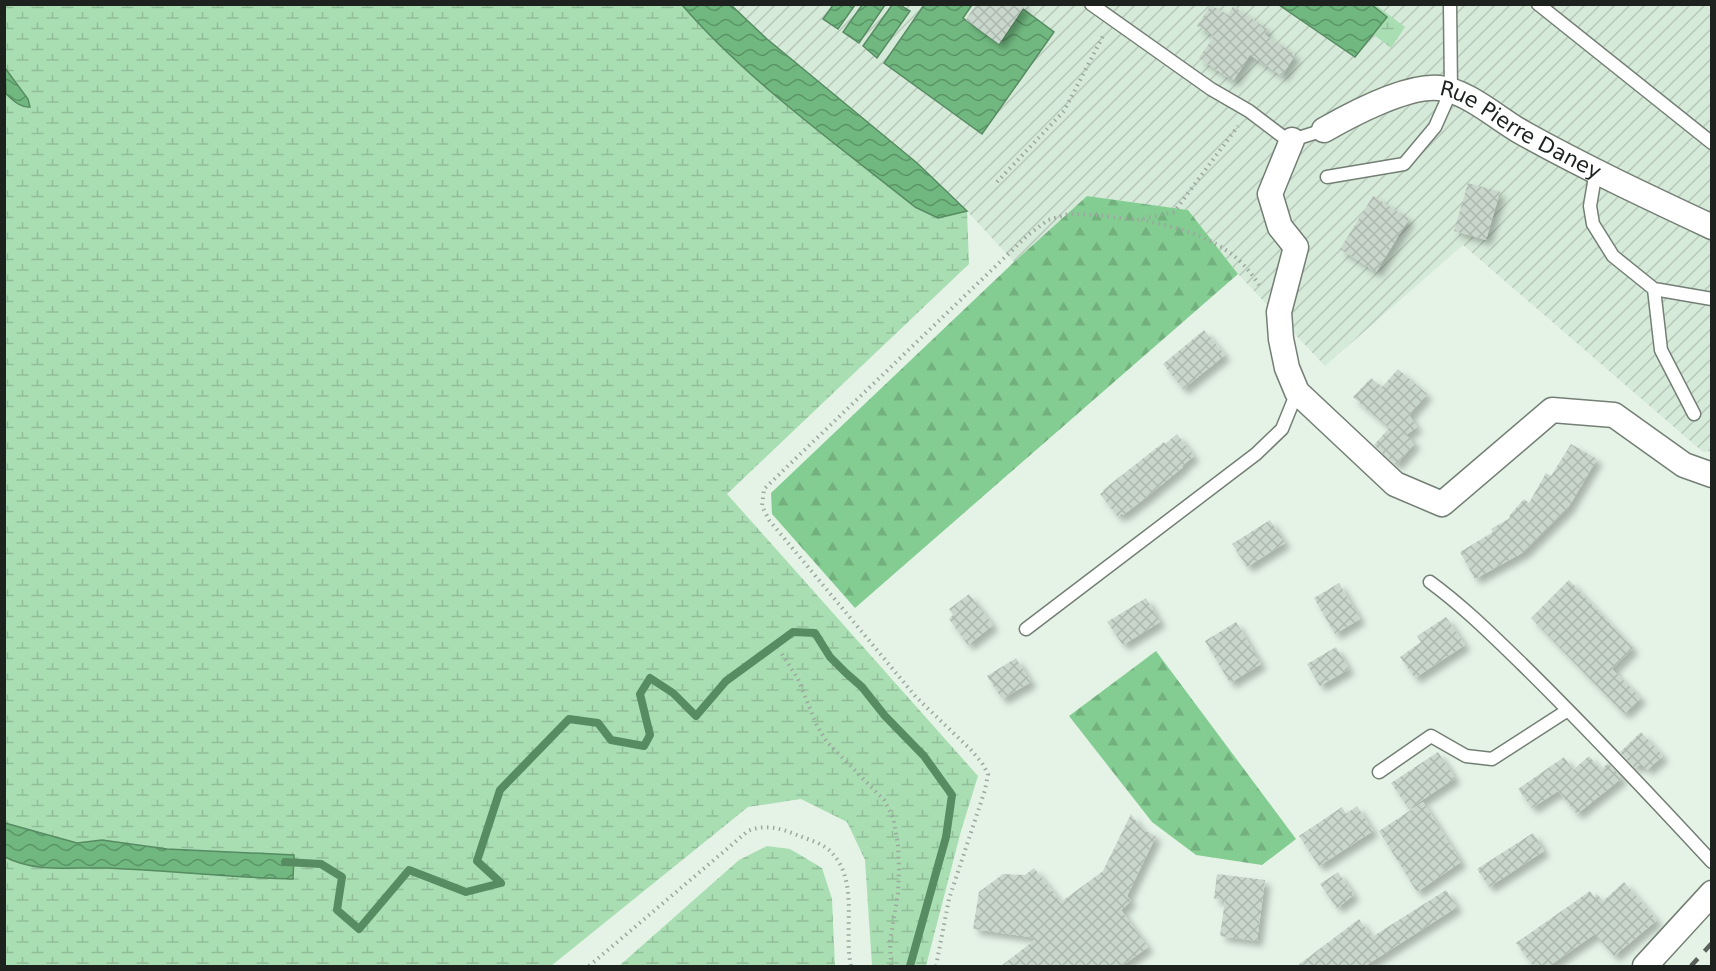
<svg xmlns="http://www.w3.org/2000/svg" width="1716" height="971" font-family="'DejaVu Sans',sans-serif">
  <style>
    .industrial { fill: url(#industrial-furrows) }
    .forest { fill: url(#forest-firs) }
    .wetland { fill: url(#wetland-marsh) }
    .water { fill: url(#water-waves); stroke: #578b62; stroke-width: 1.5 }
    .lines { fill: none; stroke-linecap: round; stroke-linejoin: round }
    .stream { stroke: #578b62; stroke-width: 8 }
    .building { fill: url(#building-cross-hatch); filter: url(#shadow) }
    .service-casing { stroke: #737f74; stroke-width: 15 }
    .minor-casing { stroke: #737f74; stroke-width: 27 }
    .path { stroke: #9ca79e; stroke-width: 4; stroke-dasharray: 1.5 4.5; stroke-linecap: butt }
    .service { stroke: #fff; stroke-width: 12 }
    .minor { stroke: #fff; stroke-width: 24 }
    .rail { stroke: #5b625c; stroke-width: 4.5; stroke-dasharray: 10 10; stroke-linecap: butt }
    .labels { text-anchor: middle; stroke-width: 4.5; stroke-linejoin: round; paint-order: stroke }
    .street-label { font-size: 21px; fill: #1d221e; stroke: #f6fff8 }
  </style>
  <defs>
    <pattern id="industrial-furrows" width="10" height="10" patternUnits="userSpaceOnUse" patternTransform="scale(1.5)"><rect width="10" height="10" fill="#d6ead9"/><path d="M-1 1l2-2M0 10L10 0M9 11l2-2" fill="none" stroke="#b7c8ba"/></pattern>
    <pattern id="forest-firs" width="22" height="20" patternUnits="userSpaceOnUse" patternTransform="scale(1.5)"><rect width="22" height="20" fill="#84cd92"/><path d="M5 1l3.5 6h-7zM16 11l3.5 6h-7z" fill="#72b07d"/></pattern>
    <pattern id="wetland-marsh" width="20" height="14" patternUnits="userSpaceOnUse" patternTransform="scale(1.5)"><rect width="20" height="14" fill="#a9deb2"/><path d="M1 5h8M5 5V1M11 12h8M15 12V8" fill="none" stroke="#91be99"/></pattern>
    <pattern id="water-waves" width="16" height="10" patternUnits="userSpaceOnUse" patternTransform="scale(1.5)"><rect width="16" height="10" fill="#70b87f"/><path d="M0 5q4-4 8 0t8 0" fill="none" stroke="#5b9567"/></pattern>
    <pattern id="building-cross-hatch" width="8" height="8" patternUnits="userSpaceOnUse" patternTransform="scale(1.5)"><rect width="8" height="8" fill="#c9d6cb"/><path d="M0 0l8 8M0 8l8-8" fill="none" stroke="#acb7ae"/></pattern>
    <filter id="shadow"><feDropShadow dx="5.5" dy="5.5" stdDeviation="3" flood-color="#0004"/></filter>
  </defs>
  <rect width="100%" height="100%" fill="#e5f3e7"/>
  <!-- industrial -->
  <path class="industrial" d="M731,5H1279L1355,57L1372,5H1711V451L1703,452L1463,245L1325,366L1238,274L1187,210L1087,196L1014,262L967,211L917,163L767,39Z"/>
  <!-- forest -->
  <path class="forest" d="M1087,196L1188,210L1238,274L855,608L772,514L771,493L1014,262Z
    M1156,651L1296,839L1262,865L1196,855L1152,822L1069,716Z"/>
  <!-- wetland -->
  <path class="wetland" d="M5,5H731L767,39L917,163L967,211L969,264L727,494L978,776L961,831L926,966H872L865,860L847,822L801,799L748,807L551,966H5Z
    M1279,5H1376L1405,27L1391,48L1374,35L1355,57Z
    M767,846L790,849L822,868L832,899L835,966H619L739,860Z"/>
  <!-- water -->
  <path class="water" d="M682,5H731L767,39L917,163L967,211L938,218L915,207C835,143 749,82 682,5Z
    M833,5H855L838,29L823,19Z
    M862,5H885L859,43L843,32Z
    M892,5H900L910,11L877,58L863,46Z
    M924,5H972L963,18L999,44L1023,9L1054,32L982,134L884,63Z
    M1279,5H1372L1387,17L1355,57Z
    M5,68L28,99L30,107C20,108 13,100 6,94Z
    M5,823L77,843L102,840L167,849L294,855L293,879C230,878 167,870 104,868C71,867 36,873 5,857Z"/>
  <g class="lines">
    <!-- stream -->
    <path class="stream" d="M285,862L321,864L342,877L337,910L359,929L409,870L466,892L501,883L477,861L500,790L569,719L598,723L611,740L644,746L650,735L640,694L650,678L673,693L696,716L726,681L793,632L815,633L830,657L846,673L862,687L885,716L924,756L952,795L946,837L910,966"/>
  </g>
  <!-- building -->
  <path class="building" d="M976,4H1026L999,44L966,20Z
    M1211,5L1228,15L1233,6L1267,29L1264,34L1295,55L1282,76L1250,55L1233,81L1199,58L1214,36L1197,26Z
    M1468,183L1500,192L1486,240L1454,231Z
    M1373,196L1409,219L1376,272L1340,249Z
    M1204,330L1225,355L1183,389L1163,364Z
    M1398,369L1427,394L1409,415L1417,427L1406,435L1415,443L1396,465L1374,445L1389,428L1353,397L1371,378L1382,387Z
    M1177,434L1194,456L1182,466L1183,467L1144,499L1123,515L1122,513L1118,517L1100,494L1104,491L1103,490L1164,442L1165,444Z
    M1571,444L1597,459L1568,508L1524,552L1475,579L1460,552L1493,532L1491,529L1510,518L1509,516L1524,499L1529,503L1546,473L1551,476Z
    M1270,520L1285,543L1247,567L1232,544Z
    M1569,580L1633,648L1612,669L1641,698L1624,714L1531,618Z
    M1339,583L1360,619L1335,634L1314,598Z
    M969,594L993,625L968,645L949,619L953,615L949,609Z
    M1146,598L1160,622L1123,645L1107,622Z
    M1446,617L1465,645L1415,678L1400,657L1421,642L1417,636Z
    M1236,622L1261,664L1230,683L1205,641Z
    M1336,647L1349,669L1320,686L1307,664Z
    M1016,658L1031,682L1002,699L987,676Z
    M1641,732L1663,756L1647,770L1641,764L1635,768L1620,752Z
    M1438,752L1455,778L1409,809L1391,783Z
    M1589,756L1601,770L1608,763L1622,778L1577,814L1558,791L1532,808L1518,789L1564,757L1573,770Z
    M1423,802L1461,862L1417,892L1379,831Z
    M1357,806L1373,831L1319,866L1299,836L1342,807L1346,814Z
    M1131,814L1142,829L1156,836L1127,896L1131,901L1121,910L1148,947L1122,966H1001L1037,938L973,929L979,892L1003,874L1025,875L1034,868L1061,902L1103,871Z
    M1533,833L1544,851L1489,887L1477,869Z
    M1338,872L1354,895L1337,908L1320,884Z
    M1217,874L1265,880L1257,941L1220,936L1225,900L1214,899Z
    M1624,882L1657,920L1614,956L1595,934L1549,966H1533L1516,943L1590,891L1594,897L1597,894L1603,901Z
    M1446,890L1457,907L1365,966H1297L1359,919L1372,937Z"/>
  <g class="lines">
    <defs>
      <path id="service" d="M1091,4L1211,89L1249,111L1282,136L1292,140L1324,130
        M1538,4L1712,143
        M1596,171L1590,206L1593,224L1613,256L1654,289L1712,299
        M1327,177L1404,164L1435,127L1451,91L1450,4
        M1654,289L1661,350L1694,414
        M1430,582C1464,607 1492,635 1522,664C1587,728 1650,795 1712,862
        M1026,629L1256,454L1282,429L1297,392
        M1379,772L1431,736L1466,756L1492,759L1568,710"/>
      <g id="minor">
        <path id="s1" d="M1324,130C1352,114 1407,85 1439,88C1468,91 1498,119 1523,133C1584,167 1648,197 1712,227"/>
        <path d="M1292,140L1270,194L1280,227L1296,247L1279,312L1281,339L1287,368L1297,392L1395,484L1442,504L1552,410L1614,415L1684,465L1712,475"/>
        <path d="M1645,966L1712,893"/>
      </g>
    </defs>
    <!-- service casing -->
    <use href="#service" class="service-casing"/>
    <!-- minor casing -->
    <use href="#minor" class="minor-casing"/>
    <!-- path -->
    <path class="path" d="M997,182L1064,111L1103,36
      M1141,220C1171,225 1210,236 1234,256C1244,264 1252,274 1259,285
      M782,654L798,679L817,726L827,742L884,800L893,817L898,845L899,869L898,894L890,941L891,966
      M589,966L748,831C764,824 781,828 797,835C807,839 822,843 830,851C860,879 843,931 851,966
      M936,966L949,899L985,790L988,774L982,763L971,750L916,697L769,520L762,506L764,489L1028,235L1048,220L1069,214L1097,215L1136,220L1174,212L1238,126"/>
    <!-- service -->
    <use href="#service" class="service"/>
    <!-- minor -->
    <use href="#minor" class="minor"/>
    <!-- rail -->
    <path class="rail" d="M1691,966L1712,943
      M1711,966H1712"/>
  </g>
  <g class="labels">
    <!-- street labels -->
    <g class="street-label">
      <text dy="7" stroke="none"><textPath href="#s1" startOffset="216">Rue Pierre Daney</textPath></text>
    </g>
  </g>
  <!-- border -->
  <rect width="1716" height="971" fill="none" stroke="#1d221e" stroke-width="12"/>
</svg>
